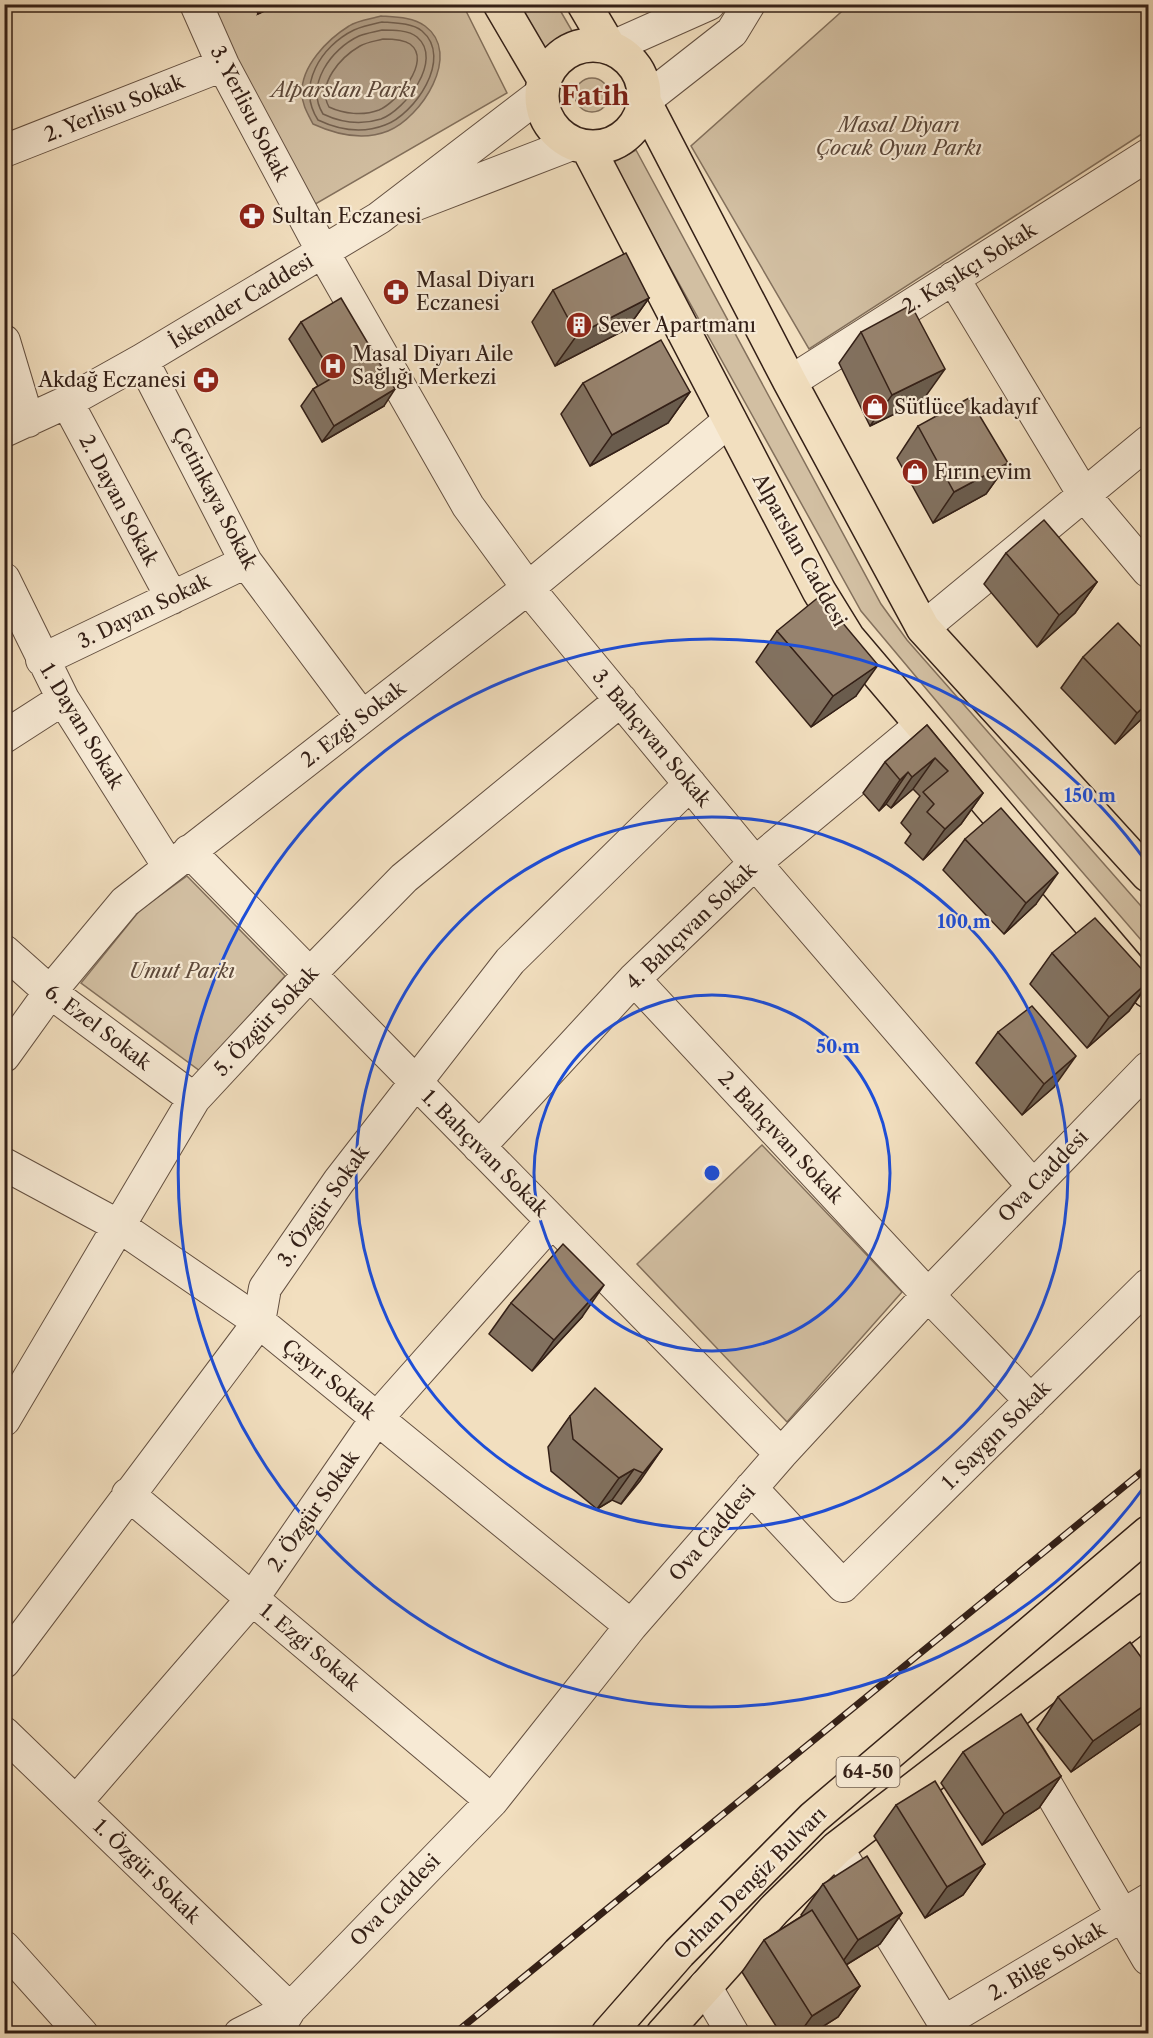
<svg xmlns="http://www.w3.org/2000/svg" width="1153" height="2038" font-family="'Libre Caslon Text',serif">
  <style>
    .green { fill: #d2bfa2; stroke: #83705c; stroke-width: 1.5 }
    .water { fill: #b19e86; stroke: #7f6c5a; stroke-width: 1.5 }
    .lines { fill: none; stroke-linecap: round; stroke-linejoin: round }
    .shore { stroke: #725f4e; stroke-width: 1.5 }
    .minor-casing { stroke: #645041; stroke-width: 34 }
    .major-casing { stroke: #342017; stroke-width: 36 }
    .minor { stroke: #f7ead5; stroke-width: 32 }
    .major { stroke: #f2dfbf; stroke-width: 33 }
    .rail-casing { stroke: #342017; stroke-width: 7 }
    .rail { stroke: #f7ead5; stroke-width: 4.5; stroke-dasharray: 14; stroke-linecap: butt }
    .wall { fill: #82715f; stroke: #342017; stroke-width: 1.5 }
    .shaded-wall { fill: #6a5c4d; stroke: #342017; stroke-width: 1.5 }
    .building { fill: #97836e; stroke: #342017; stroke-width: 1.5 }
    .ring { fill: none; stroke: #1d4ed8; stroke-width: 3 }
    .labels { text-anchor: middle; stroke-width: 4.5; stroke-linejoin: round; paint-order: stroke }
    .shield { fill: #f7ead5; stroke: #6e5d50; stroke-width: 1.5 }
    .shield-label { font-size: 18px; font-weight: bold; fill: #342017 }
    .park-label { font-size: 20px; font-style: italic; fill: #5c483a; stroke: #f7ead5 }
    .street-label { font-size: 20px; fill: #342017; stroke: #f7ead5 }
    .poi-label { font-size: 20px; fill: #342017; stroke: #f7ead5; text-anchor: start }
    .district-label { font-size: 26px; font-weight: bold; fill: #7a1f14; stroke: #f7ead5 }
    .centre { fill: #1d4ed8; stroke: #f7ead5; stroke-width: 3 }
    .ring-label { font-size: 18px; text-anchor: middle; font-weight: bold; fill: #1d4ed8; stroke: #f7ead5; stroke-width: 4.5; stroke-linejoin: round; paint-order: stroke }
  </style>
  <rect width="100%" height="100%" fill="#f2dfbf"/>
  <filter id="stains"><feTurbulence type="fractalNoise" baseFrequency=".00333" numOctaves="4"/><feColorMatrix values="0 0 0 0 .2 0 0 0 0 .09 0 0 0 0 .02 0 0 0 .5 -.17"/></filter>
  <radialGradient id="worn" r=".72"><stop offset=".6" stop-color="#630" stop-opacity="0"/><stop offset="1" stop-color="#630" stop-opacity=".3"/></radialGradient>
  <!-- green -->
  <path class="green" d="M205,5H463L507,93L312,206Z
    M521,5H557L575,36L545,52Z
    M849,5H1148V130L809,349L691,146Z
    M575 95a17 17 0 1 1 34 0a17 17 0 1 1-34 0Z
    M636,150L881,604L907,640L1148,914V948L995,771L861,611L612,163Z
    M187,876L285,976L200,1071L81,983L140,910Z
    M762,1145L902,1292L787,1422L637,1264Z"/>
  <!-- water -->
  <path class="water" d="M381,16C396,17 413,17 425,26C463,54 421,118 388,131C363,141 337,135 313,124C308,114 302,105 302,93C301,66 328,39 349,26C358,20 371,19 381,16Z"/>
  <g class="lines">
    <!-- shore -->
    <path class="shore" d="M382,22C395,23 412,23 422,31C454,58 414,115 385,125C362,134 339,130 318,120C296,86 321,46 354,30C363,26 373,24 382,22Z
      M382,30C393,30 409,30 417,37C444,60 405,110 381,119C362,125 342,123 323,114C305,85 331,49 359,36C366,33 374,32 382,30Z
      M383,39C391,39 403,39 410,44C433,61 396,103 379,110C363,116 344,114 329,107C316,84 341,57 360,46C367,42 376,41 383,39Z"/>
    <defs>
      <path id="minor" d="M196,4L223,65L323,252L468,506L528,588L755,863L1033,1186
        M610,48L709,4
        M644,101L732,32L749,4
        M4,151L223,65
        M414,205L572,144
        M953,278L1084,495L1148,571
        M4,341L28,421
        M142,360L246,562L362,717
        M790,382L1148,155
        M67,402L172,598
        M4,431L67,402L142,360L379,218L541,94
        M4,579L63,699L169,867
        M923,628L1148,442
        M42,660L246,562
        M4,737L63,699
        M189,851L781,1454
        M4,951L50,992L194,1099
        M634,979L928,1295L1031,1401
        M4,1056L50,992L125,902L528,588L730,420
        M479,1147L634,979L755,863L921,725
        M4,1164L119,1226L259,1322L631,1626
        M4,1420L194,1099L310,974L404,878L621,700
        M751,1488L843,1586L1148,1285
        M128,1494L492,1801
        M4,1662L259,1322L265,1288L339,1181L510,961L690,784
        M4,1733L290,2009
        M1029,1755L1148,1959
        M76,1802L252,1599L377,1418L552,1221
        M837,1848L951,2034
        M4,1947L82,2034
        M705,1986L733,2034
        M944,2022L1148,1900
        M240,2034L290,2009
        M275,2034L290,2009L492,1801L631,1626L781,1454L928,1295L1148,1068"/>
      <path id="major" d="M500,4L544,79
        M584,4L610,48
        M542 96a51 51 0 1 1 102 0a51 51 0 1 1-102 0Z
        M644,101L790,382L923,628L1148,875
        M588,148L819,591L848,638L1148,991
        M608,2034L679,1953L813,1818L1148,1533
        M663,2034L774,1910L837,1848L1148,1609"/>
    </defs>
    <!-- minor casing -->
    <use href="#minor" class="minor-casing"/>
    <!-- major casing -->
    <use href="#major" class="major-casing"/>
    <!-- minor -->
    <use href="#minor" class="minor"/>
    <!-- major -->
    <use href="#major" class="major"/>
    <defs>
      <path id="rail" d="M454,2034L1148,1467"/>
    </defs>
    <!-- rail casing -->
    <use href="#rail" class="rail-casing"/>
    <!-- rail -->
    <use href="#rail" class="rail"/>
  </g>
  <!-- wall -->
  <path class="wall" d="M254,4H275L273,7L258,14Z
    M553,290L649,298L627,329L555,366L532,322Z
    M301,322L384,406L322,442L301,406L313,389L318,386L289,339Z
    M861,332L923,400L870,426L839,363Z
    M583,383L690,392L668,423L590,466L561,414Z
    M918,426L1008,463L986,494L933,523L897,458Z
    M1006,553L1097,582L1075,613L1037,647L984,584Z
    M777,631L856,696L811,727L756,662Z
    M1149,655V712L1115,744L1061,688L1083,657Z
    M927,725L983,793L961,824L923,860L905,843L911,834L901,823L920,796L913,789L891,808L886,804L879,811L863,793L885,762Z
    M965,839L1036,904L1004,934L943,870Z
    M1052,953L1149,977V983L1129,1011L1087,1048L1030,984Z
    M998,1032L1054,1087L1022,1115L976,1063Z
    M511,1303L582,1317L532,1371L489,1334Z
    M570,1416L662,1449L621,1504L612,1500L597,1509L551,1471L548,1447Z
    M1149,1668V1715L1143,1722L1071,1772L1037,1729L1058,1697Z
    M963,1752L1061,1776L1039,1808L982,1845L941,1783Z
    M896,1805L985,1864L963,1895L925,1918L874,1836Z
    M823,1884L902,1913L880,1944L846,1965L860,1986L838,2017L811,2034H781L742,1972L764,1940L802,1916L801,1915Z"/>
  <!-- shaded-wall -->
  <path class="shaded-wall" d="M270,4H275L273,7L258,14L262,8Z
    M649,298L627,329L555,366L577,335Z
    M945,369L923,400L870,426L892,395Z
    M395,389L384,406L322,442L334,426Z
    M690,392L668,423L590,466L612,435Z
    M1008,463L986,494L933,523L954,492Z
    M1097,582L1075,613L1037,647L1059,615Z
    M878,665L856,696L811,727L833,696Z
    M1149,702V712L1115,744L1137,713Z
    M935,758L913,789L891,808L912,777Z
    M908,772L886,804L879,811L900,780Z
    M983,793L961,824L923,860L945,829Z
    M1058,873L1036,904L1004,934L1026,903Z
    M1149,981L1129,1011L1087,1048L1109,1017Z
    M1076,1056L1054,1087L1022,1115L1044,1084Z
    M604,1285L582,1317L532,1371L554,1340Z
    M662,1449L640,1481L621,1504L643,1473Z
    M634,1469L612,1500L597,1509L619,1478Z
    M1149,1702V1715L1143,1722L1071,1772L1093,1741Z
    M1061,1776L1039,1808L982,1845L1004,1814Z
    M985,1864L963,1895L925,1918L947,1887Z
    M902,1913L880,1944L836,1971L858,1940Z
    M860,1986L838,2017L811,2034H799L812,2016Z"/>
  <!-- building -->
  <path class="building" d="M260,4H270L262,8Z
    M626,253L649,298L577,335L553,290Z
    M341,298L395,389L334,426L313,389L334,377L301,322Z
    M911,305L945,369L892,395L861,332Z
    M661,340L690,392L612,435L583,383Z
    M969,398L1008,463L954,492L918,426Z
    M1044,520L1097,582L1059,615L1006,553Z
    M820,596L878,665L833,696L777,631Z
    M1118,623L1149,655V702L1137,713L1083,657Z
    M927,725L983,793L945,829L927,812L934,804L923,792L948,771L935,758L912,777L908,772L900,780L885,762Z
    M1001,808L1058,873L1026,903L965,839Z
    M1095,918L1149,977V981L1109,1017L1052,953Z
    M1032,1006L1076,1056L1044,1084L998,1032Z
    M563,1244L604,1285L554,1340L511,1303Z
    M595,1388L662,1449L643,1473L634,1469L619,1478L573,1439L570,1416Z
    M1130,1642L1149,1668V1702L1093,1741L1058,1697Z
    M1021,1714L1061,1776L1004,1814L963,1752Z
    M935,1781L985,1864L947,1887L896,1805Z
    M867,1856L902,1913L858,1940L823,1884Z
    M812,1910L860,1986L812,2016L764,1940Z"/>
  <!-- distance rings -->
  <g class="ring">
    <circle cx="712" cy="1173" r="178"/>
    <circle cx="712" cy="1173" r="356"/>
    <path d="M1147 1483A534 534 0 1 1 1147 863"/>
  </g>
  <!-- icons -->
  <defs>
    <symbol id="pharmacy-disc" viewBox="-11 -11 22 22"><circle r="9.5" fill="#8f2418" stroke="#f7ead5"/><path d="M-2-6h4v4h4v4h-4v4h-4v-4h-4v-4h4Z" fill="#fff"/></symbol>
    <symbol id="building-disc" viewBox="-11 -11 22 22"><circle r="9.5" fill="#8f2418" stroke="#f7ead5"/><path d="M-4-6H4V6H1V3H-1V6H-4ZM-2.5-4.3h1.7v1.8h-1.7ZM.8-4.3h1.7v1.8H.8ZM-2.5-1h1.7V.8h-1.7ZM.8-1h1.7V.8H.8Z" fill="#fff"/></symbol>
    <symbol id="hospital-disc" viewBox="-11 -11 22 22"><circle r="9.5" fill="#8f2418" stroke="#f7ead5"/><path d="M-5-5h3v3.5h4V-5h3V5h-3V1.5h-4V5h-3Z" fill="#fff"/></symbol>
    <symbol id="shop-disc" viewBox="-11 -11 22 22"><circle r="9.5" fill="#8f2418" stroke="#f7ead5"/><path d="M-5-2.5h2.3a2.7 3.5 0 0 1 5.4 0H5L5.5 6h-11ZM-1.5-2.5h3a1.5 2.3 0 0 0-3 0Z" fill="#fff"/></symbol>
  </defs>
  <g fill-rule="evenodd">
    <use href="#pharmacy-disc" x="237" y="201" width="30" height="30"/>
    <use href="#pharmacy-disc" x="381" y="277" width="30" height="30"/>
    <use href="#building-disc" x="564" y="310" width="30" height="30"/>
    <use href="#hospital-disc" x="318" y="351" width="30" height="30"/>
    <use href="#pharmacy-disc" x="191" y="365" width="30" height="30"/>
    <use href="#shop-disc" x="860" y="392" width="30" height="30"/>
    <use href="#shop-disc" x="900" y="457" width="30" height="30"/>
  </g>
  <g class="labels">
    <!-- shield labels -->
    <rect class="shield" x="836.5" y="1757" width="63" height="30" rx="4.5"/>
    <g class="shield-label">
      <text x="868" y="1778">64-50</text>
    </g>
    <!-- park labels -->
    <g class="park-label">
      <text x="344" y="97">Alparslan Parkı</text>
      <text x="899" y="132">Masal Diyarı<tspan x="899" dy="23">Çocuk Oyun Parkı</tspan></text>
      <text x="182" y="978">Umut Parkı</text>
    </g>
    <!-- street labels -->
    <g class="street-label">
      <text transform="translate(114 108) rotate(-22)" y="7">2. Yerlisu Sokak</text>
      <text transform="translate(250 113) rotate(63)" y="7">3. Yerlisu Sokak</text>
      <text transform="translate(969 268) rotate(-32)" y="7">2. Kaşıkçı Sokak</text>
      <text transform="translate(241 301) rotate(-31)" y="7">İskender Caddesi</text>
      <text transform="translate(215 498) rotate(62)" y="7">Çetinkaya Sokak</text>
      <text transform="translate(119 500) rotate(62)" y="7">2. Dayan Sokak</text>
      <text transform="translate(800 550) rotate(61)" y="7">Alparslan Caddesi</text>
      <text transform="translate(144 611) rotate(-26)" y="7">3. Dayan Sokak</text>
      <text transform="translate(353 724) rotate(-38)" y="7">2. Ezgi Sokak</text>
      <text transform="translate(82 726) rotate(59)" y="7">1. Dayan Sokak</text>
      <text transform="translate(652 738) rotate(50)" y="7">3. Bahçıvan Sokak</text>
      <text transform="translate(691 926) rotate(-44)" y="7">4. Bahçıvan Sokak</text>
      <text transform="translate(266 1021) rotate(-47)" y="7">5. Özgür Sokak</text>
      <text transform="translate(98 1027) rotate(37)" y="7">6. Ezel Sokak</text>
      <text transform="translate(781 1137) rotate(47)" y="7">2. Bahçıvan Sokak</text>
      <text transform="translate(485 1153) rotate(45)" y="7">1. Bahçıvan Sokak</text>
      <text transform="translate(1043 1176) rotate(-46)" y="7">Ova Caddesi</text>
      <text transform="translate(323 1206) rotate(-55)" y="7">3. Özgür Sokak</text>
      <text transform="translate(329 1379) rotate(39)" y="7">Çayır Sokak</text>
      <text transform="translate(996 1435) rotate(-45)" y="7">1. Saygın Sokak</text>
      <text transform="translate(313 1511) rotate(-55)" y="7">2. Özgür Sokak</text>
      <text transform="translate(712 1533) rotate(-49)" y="7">Ova Caddesi</text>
      <text transform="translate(310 1647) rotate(40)" y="7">1. Ezgi Sokak</text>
      <text transform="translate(147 1871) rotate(44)" y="7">1. Özgür Sokak</text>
      <text transform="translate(750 1883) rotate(-45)" y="7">Orhan Dengiz Bulvarı</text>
      <text transform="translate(395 1900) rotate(-46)" y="7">Ova Caddesi</text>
      <text transform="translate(1047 1961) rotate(-31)" y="7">2. Bilge Sokak</text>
    </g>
    <!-- poi labels -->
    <g class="poi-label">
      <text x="272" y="223">Sultan Eczanesi</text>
      <text x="416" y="287">Masal Diyarı<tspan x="416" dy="23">Eczanesi</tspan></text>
      <text x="598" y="332">Sever Apartmanı</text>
      <text x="352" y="361">Masal Diyarı Aile<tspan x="352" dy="23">Sağlığı Merkezi</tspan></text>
      <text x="186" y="387" text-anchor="end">Akdağ Eczanesi</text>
      <text x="894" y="414">Sütlüce kadayıf</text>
      <text x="934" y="479">Fırın evim</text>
    </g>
    <!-- district labels -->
    <g class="district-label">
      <text x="595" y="105">Fatih</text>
    </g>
  </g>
  <circle cx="712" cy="1173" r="9" class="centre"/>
  <g class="ring-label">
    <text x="1090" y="802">150 m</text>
    <text x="964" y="928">100 m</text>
    <text x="838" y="1053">50 m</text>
  </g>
  <!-- margin -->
  <rect width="1153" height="2038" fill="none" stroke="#f2dfbf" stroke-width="24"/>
  <rect x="6" y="6" width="1141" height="2026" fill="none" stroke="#342017" stroke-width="3"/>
  <rect x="12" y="12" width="1129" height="2014" fill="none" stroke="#342017" stroke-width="1.5"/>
  <rect width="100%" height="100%" filter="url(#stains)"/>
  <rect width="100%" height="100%" fill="url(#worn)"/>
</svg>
